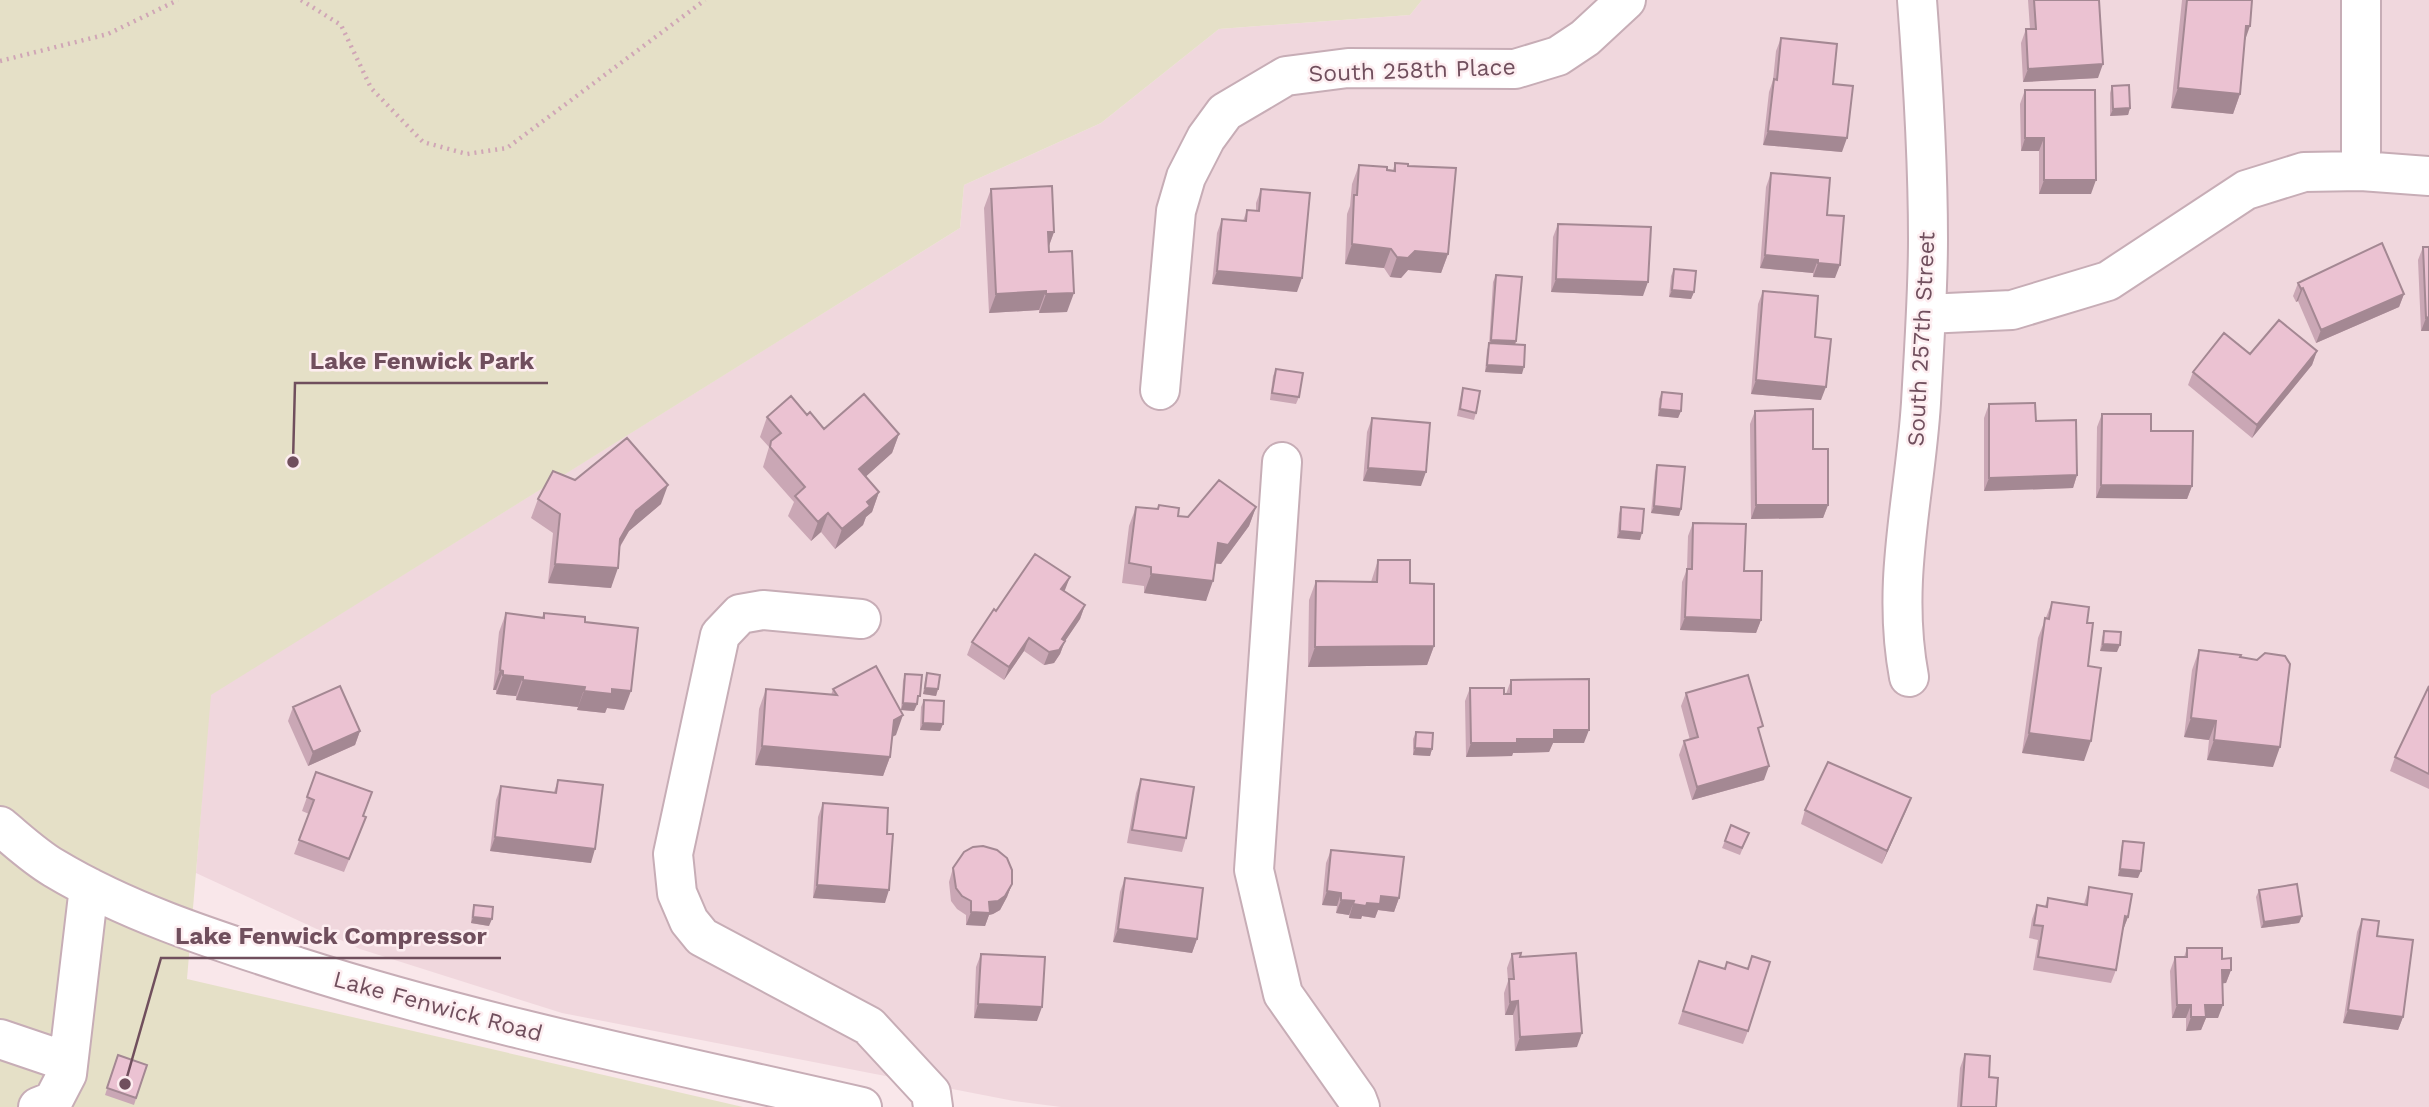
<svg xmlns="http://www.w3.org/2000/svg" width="2429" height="1107" font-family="'Work Sans',sans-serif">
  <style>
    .residential { fill: #f0d7dd }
    .green { fill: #e5e0c7 }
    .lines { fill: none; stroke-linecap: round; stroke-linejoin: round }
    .minor-casing { stroke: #c7adb6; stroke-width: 42 }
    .path { stroke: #d0a6b6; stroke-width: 4.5; stroke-dasharray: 2 5; stroke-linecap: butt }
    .minor { stroke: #fff; stroke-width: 38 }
    .wall { fill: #caa7b5 }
    .shaded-wall { fill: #a48893 }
    .building { fill: #ebc2d2; stroke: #a48893; stroke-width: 2 }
    .labels { text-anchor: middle; stroke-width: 5; stroke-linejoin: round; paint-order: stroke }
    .street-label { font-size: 23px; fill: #704f5d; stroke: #fdedf0 }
    .leader { fill: none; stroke: #704f5d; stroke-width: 2.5 }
    .callout-dot { fill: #704f5d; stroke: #fdedf0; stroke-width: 2.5 }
    .callout-label { font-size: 24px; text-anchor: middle; font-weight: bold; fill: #704f5d; stroke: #fdedf0; stroke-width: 5; stroke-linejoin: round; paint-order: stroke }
  </style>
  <rect width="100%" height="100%" fill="#f9e7ea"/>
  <!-- residential -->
  <path class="residential" d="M1422,0H2429V1107H1061L1014,1101L562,1013L360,949L196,873L210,695L960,228L964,185L1101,123L1219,29L1410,15Z"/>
  <!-- green -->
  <path class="green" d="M0,0H1422L1410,15L1219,29L1101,123L964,185L960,228L211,695L187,979L743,1107H0Z"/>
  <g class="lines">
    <defs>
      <path id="minor" d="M2361,0V171
        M1926,314L2012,310L2108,281L2246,190L2304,172L2361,171L2429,176
        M1160,390L1176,211L1186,177L1206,138L1225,112L1286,76L1348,68L1515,69L1558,56L1585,38L1626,0
        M1282,462L1254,870L1283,994L1357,1099L1360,1107
        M861,619L763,610L740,614L720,635L673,854L677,893L689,921L702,937L869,1026L931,1093L933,1107
        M1909,677C1891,581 1915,498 1921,403C1924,348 1928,293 1928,239C1928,159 1923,79 1917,0
        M0,826C17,840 35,857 54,868C129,913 215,940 298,967C483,1026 674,1064 862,1107
        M0,1039L68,1062
        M38,1107L53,1101L67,1074L89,887"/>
    </defs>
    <!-- minor casing -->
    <use href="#minor" class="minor-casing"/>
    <!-- path -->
    <path class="path" d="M301,0L341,25L371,88L423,142L467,154L507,148L705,0
      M0,61L108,34L178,0"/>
    <!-- minor -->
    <use href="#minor" class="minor"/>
  </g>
  <!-- wall -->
  <path class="wall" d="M2028,0H2099L2098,78L2023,82L2021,43L2026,29H2030Z
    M2182,0H2252L2245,40L2240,94L2233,114L2171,108Z
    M1781,38L1833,84L1842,152L1763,145L1769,92L1773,80L1776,51Z
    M2112,86L2130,108L2128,115L2110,116V93Z
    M2025,90L2091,194H2039V151H2021L2020,104Z
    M1395,163L1408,166L1448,254L1441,273L1408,270L1401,278L1390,277L1384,268L1345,264L1347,214L1350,206L1352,184L1359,165L1393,170Z
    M1771,173L1827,215L1835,278L1813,277V273L1760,268L1766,187Z
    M991,189L1054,232L1049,246V252L1067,312L1039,313V310L989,313L984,208Z
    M1261,189L1297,292L1212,284L1217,233L1222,219L1243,221L1247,210L1256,211V203Z
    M1558,224L1643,296L1551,292L1553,237Z
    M2423,247L2429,331H2421L2418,260Z
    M1674,269L1694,292L1691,299L1669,297L1671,276Z
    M1496,275L1516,341L1515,345L1522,374L1485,372L1487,350L1489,345L1493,282Z
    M2298,283L2404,294L2399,307L2316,343L2298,301L2296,302L2293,296Z
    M1763,291L1815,337L1821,400L1751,394L1758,304Z
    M2317,351L2312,365L2252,438L2188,385L2193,372Z
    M1276,369L1299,397L1296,404L1270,400L1273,376Z
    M1463,388L1476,413L1474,420L1457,416L1461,395Z
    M1662,392L1681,411L1678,418L1658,416L1659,399Z
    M1989,404L2036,421L2077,475L2073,488L1984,491V418Z
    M1755,411L1813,449L1828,505L1823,518L1751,519L1750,424Z
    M2102,414L2151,431L2192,486L2187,499L2096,498L2097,427Z
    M807,415L824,429L899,434L892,453L865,477L879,492L872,512L866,517L863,525L835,549L821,532L811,541L788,516L794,502L763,467L769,447L760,437L767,417Z
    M1372,418L1421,486L1363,481L1367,432Z
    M1657,465L1681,509L1679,516L1651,513L1655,472Z
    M538,499L661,504L629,531L620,547L611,588L548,583L553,533L531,518Z
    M1136,507L1178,516L1188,517L1256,507L1249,526L1221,564L1215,563L1206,601L1144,593V586L1122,583L1129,526Z
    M1621,507L1640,540L1617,538L1619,514Z
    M1693,523L1744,571L1761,620L1756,633L1680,630L1682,582L1687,569L1688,536Z
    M1378,560L1410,583L1434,646L1427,665L1308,667L1309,600L1316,581L1371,582Z
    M1065,591L1085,605L1080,619L1065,641L1060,654L1054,663L1044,665L1024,651L1004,680L967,655L972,642Z
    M2052,602L2087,623L2088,666L2084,761L2022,753L2038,638Z
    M506,613L542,617L544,613L585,622L624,710L607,708L605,713L577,710L578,707L516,700V696L496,694V690H493L499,632Z
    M2104,631L2117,652L2100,651L2102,638Z
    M2199,650L2240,657L2273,767L2207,760L2209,740L2184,737L2192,670Z
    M927,673L938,689L936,696L923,694L925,680Z
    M905,674L918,703L914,711L901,710L903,681Z
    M1511,680L1584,743H1553L1549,752L1513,753L1512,756L1466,757L1465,701L1470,688L1506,694Z
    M2429,686V789L2390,771L2395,757Z
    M766,689L831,695L833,689L896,735L892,737L890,757L883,776L755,765L759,709Z
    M1686,693L1760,734L1764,780L1692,800L1679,755L1684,741L1690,740L1681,706Z
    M924,700L943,724L940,731L920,730L921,707Z
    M293,707L360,731L355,745L308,766L288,721Z
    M1416,732L1432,749L1430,756L1413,755V739Z
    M316,772L363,816L361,831L344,872L294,854L309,814L302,811Z
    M1141,779L1186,838L1182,852L1127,843L1136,793Z
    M558,780L591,863L490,851L496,800L501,786L554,792Z
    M1911,798L1882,864L1801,824L1805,810Z
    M823,803L887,834L885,903L813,898L818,817Z
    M1731,825L1749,833L1740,855L1722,848Z
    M2123,841L2138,878L2118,876L2121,848Z
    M1331,850L1399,898L1394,912L1378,910L1375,918L1362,916L1361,919L1349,918V915L1336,913L1337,906L1322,905L1326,863Z
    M953,868L1012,884L1007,897L1000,910L993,914L989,915L985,926L966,925V915L957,909L951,901L949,882Z
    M1125,878L1197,939L1192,953L1113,942L1120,892Z
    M2089,887L2128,917L2123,930L2116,970L2111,983L2033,970L2038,940L2029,938L2032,919L2037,905L2045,906L2048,898L2084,904Z
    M2259,890L2302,916L2299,923L2261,928L2256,897Z
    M474,905L489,926L471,923L472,912Z
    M2362,919L2403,1017L2398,1030L2343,1023L2357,932Z
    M2187,948L2222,959L2231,970L2226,983H2223L2218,1018H2206L2201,1030L2186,1031V1018H2172L2170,971L2175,957H2184Z
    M981,954L1037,1021L974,1018L976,967Z
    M1512,954L1520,957L1577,1047L1515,1051L1513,1015H1505L1504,993L1508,981L1507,968Z
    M1699,961L1748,1031L1743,1044L1678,1024Z
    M1965,1054L1989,1077L1996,1107H1957L1960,1068Z
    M118,1055L147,1065L134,1105L105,1095Z"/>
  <!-- shaded-wall -->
  <path class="shaded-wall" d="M2246,26H2250L2243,46Z
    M2103,64L2098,78L2023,82L2028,69Z
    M2178,88L2240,94L2233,114L2171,108Z
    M2130,108L2128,115L2110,116L2113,109Z
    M1768,131L1847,138L1842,152L1763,145Z
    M2025,138H2044L2039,151H2021Z
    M2044,180H2096L2091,194H2039Z
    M1048,232H1054L1047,251Z
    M1352,244L1391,249L1384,268L1345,264Z
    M1415,251L1448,254L1441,273L1408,270L1401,278L1390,277L1397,257Z
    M1765,255L1818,260L1813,273L1760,268Z
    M1818,263L1840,265L1835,278L1813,277Z
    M1217,271L1302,278L1297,292L1212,284Z
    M1556,279L1648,282L1643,296L1551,292Z
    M2303,288L2298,301L2296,302L2301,289Z
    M1672,290L1694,292L1691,299L1669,297Z
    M1046,291L1039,310L989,313L996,294Z
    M1074,293L1067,312L1039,313L1046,294Z
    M2404,294L2399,307L2316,343L2321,330Z
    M2429,317V331H2421L2426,318Z
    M1491,340L1516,341L1514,348L1488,347Z
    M2317,351L2312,365L2252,438L2257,425Z
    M1487,365L1524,367L1522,374L1485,372Z
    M1756,380L1826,387L1821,400L1751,394Z
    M1660,409L1681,411L1678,418L1658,416Z
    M899,434L892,453L852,489L859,469Z
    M1368,468L1426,472L1421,486L1363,481Z
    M2077,475L2073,488L1984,491L1989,478Z
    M668,485L661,504L629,531L613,558L620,539L636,511Z
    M2101,485L2192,486L2187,499L2096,498Z
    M879,492L872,512L866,517L863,525L835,549L842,529L867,502Z
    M1756,505H1828L1823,518L1751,519Z
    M1654,506L1681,509L1679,516L1651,513Z
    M1256,507L1249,526L1221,564L1211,563L1218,543Z
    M828,513L821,532L811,541L818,522Z
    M1620,531L1642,533L1640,540L1617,538Z
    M555,564L618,568L611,588L548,583Z
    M1151,574L1213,581L1206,601L1144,593Z
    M1070,577L1065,590L1056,602L1061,589Z
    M1085,605L1080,619L1059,650L1065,641L1060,654L1054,663L1044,665L1049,652L1062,639Z
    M1685,617L1761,620L1756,633L1680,630Z
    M1029,638L1024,651L1004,680L1009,667Z
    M2103,644L2120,645L2117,652L2100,651Z
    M1434,646L1427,665L1308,667L1315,647Z
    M500,670L503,671L496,690H493Z
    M503,675L523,677L516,696L496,694Z
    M523,680L585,687L578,707L516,700Z
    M925,688L938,689L936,696L923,694Z
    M612,689L631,691L624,710L607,708L605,713L577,710L584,691Z
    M903,703L917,704L914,711L901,710Z
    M903,715L896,735L887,739L894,720Z
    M2191,718L2216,721L2209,740L2184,737Z
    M923,723L943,724L940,731L920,730Z
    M1554,730H1589L1584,743H1553L1549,752L1513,753L1512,756L1466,757L1471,743L1517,739Z
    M360,731L355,745L308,766L313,752Z
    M2029,733L2091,741L2084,761L2022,753Z
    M2214,740L2280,747L2273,767L2207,760Z
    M762,746L890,757L883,776L755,765Z
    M1415,748L1432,749L1430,756L1413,755Z
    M1769,766L1764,780L1692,800L1697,787Z
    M1911,798L1906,811L1882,864L1887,851Z
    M495,837L595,849L591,863L490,851Z
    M2120,869L2141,871L2138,878L2118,876Z
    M1012,884L1007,897L1000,910L993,914L989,915L985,926L966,925L971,912Z
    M817,885L889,890L885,903L813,898Z
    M1327,891L1341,893L1337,906L1322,905Z
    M1381,896L1399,898L1394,912L1378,910L1375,918L1362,916L1361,919L1349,918L1353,904Z
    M1341,900L1354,901L1349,915L1336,913Z
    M2125,916L2128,917L2123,930Z
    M2302,916L2299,923L2261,928L2264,922Z
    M473,917L492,919L489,926L471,923Z
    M1118,929L1197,939L1192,953L1113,942Z
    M2222,970H2231L2226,983L2218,984Z
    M1518,1001L1513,1015H1505L1510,1002Z
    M978,1004L1042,1007L1037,1021L974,1018Z
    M2177,1005H2191L2186,1018H2172Z
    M2205,1005H2223L2218,1018H2206L2201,1030L2186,1031L2191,1017Z
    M2348,1010L2403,1017L2398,1030L2343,1023Z
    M1582,1033L1577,1047L1515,1051L1520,1037Z"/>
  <!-- building -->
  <path class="building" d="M2034,0H2099L2103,64L2028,69L2026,29H2036Z
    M2187,0H2252L2250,26H2246L2240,94L2178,88Z
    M1781,38L1837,44L1833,84L1853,86L1847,138L1768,131L1774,79L1777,80Z
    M2129,85L2130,108L2113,109L2112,86Z
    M2025,90H2095L2096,180H2044V138H2025Z
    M1395,163L1408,164V166L1456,168L1448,254L1415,251L1408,258L1397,257L1391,249L1352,244L1354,195H1357L1359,165L1387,167V170L1395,171Z
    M1771,173L1830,178L1827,215L1844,216L1840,265L1818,263V260L1765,255Z
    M1052,186L1054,232H1048L1049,252L1072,251L1074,293L1046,294V291L996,294L991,189Z
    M1261,189L1310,193L1302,278L1217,271L1222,219L1246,221L1247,210L1259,211Z
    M1558,224L1651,227L1648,282L1556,279Z
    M2382,243L2404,294L2321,330L2303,288L2301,289L2298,283Z
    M2423,247H2429V317L2426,318Z
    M1674,269L1696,271L1694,292L1672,290Z
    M1496,275L1522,277L1516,341L1491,340Z
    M1763,291L1818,296L1815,337L1831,339L1826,387L1756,380Z
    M2279,320L2317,351L2257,425L2193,372L2224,333L2250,354Z
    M1489,343L1525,345L1524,367L1487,365Z
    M1276,369L1303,373L1299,397L1272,393Z
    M1463,388L1480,391L1476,413L1460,409Z
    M1662,392L1682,394L1681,411L1660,409Z
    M864,394L899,434L859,469L879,492L867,502L870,506L842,529L828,513L818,522L795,496L805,487L770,447L771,441L781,433L767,417L791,396L807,415L810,412L824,429Z
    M2035,403L2036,421L2076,420L2077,475L1989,478V404Z
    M1813,409V449H1828V505H1756L1755,411Z
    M2102,414H2151V431H2193L2192,486L2101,485Z
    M1372,418L1430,423L1426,472L1368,468Z
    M627,438L668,485L636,511L620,539L618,568L555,564L560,514L538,499L553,471L575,480Z
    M1657,465L1685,467L1681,509L1654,506Z
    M1219,480L1256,507L1228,545L1218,543L1213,581L1151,574V567L1129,563L1136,507L1158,509L1159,505L1179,508L1178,516L1188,517Z
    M1621,507L1644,509L1642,533L1620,531Z
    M1693,523L1746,524L1744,571H1762L1761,620L1685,617L1687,569H1692Z
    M1035,554L1070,577L1061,589L1085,605L1062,639L1065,641L1059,650L1049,652L1029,638L1009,667L972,642L994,609L996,611Z
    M1378,560H1410V583L1434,584V646L1315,647L1316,581L1377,582Z
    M2052,602L2089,607L2087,623H2093L2088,666L2101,668L2091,741L2029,733L2045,618L2049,619Z
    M506,613L544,618V613L585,617V622L638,628L631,691L612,689V694L584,691L585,687L523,680V677L503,675V671L500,670Z
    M2104,631L2121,632L2120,645L2103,644Z
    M2199,650L2241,655L2240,657L2257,660L2265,653L2285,656L2290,664L2280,747L2214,740L2216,721L2191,718Z
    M876,666L903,715L894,720L890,757L762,746L766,689L837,695L833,689Z
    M927,673L940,675L938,689L925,688Z
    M905,674L922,675L920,696H918L917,704L903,703Z
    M1748,675L1763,726L1758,728L1769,766L1697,787L1684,741L1698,737L1686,693Z
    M1589,679V730H1554V739H1517V743H1471L1470,688H1504V694H1511V680Z
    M340,686L360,731L313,752L293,707Z
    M2429,686V774L2395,757Z
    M924,700L944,701L943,724L923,723Z
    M1416,732L1433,733L1432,749L1415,748Z
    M1828,762L1911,798L1887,851L1805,810Z
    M316,772L372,792L363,816L366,817L349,859L299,840L314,800L307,797Z
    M1141,779L1194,787L1186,838L1132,830Z
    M558,780L603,785L595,849L495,837L501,786L556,793Z
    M823,803L888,808L887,834H893L889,890L817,885Z
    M1731,825L1749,833L1742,848L1725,841Z
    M2123,841L2144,843L2141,871L2120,869Z
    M983,846L997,850L1007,858L1012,870V884L1005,896L998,901L989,902L990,913L971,912V901L962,896L956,888L953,868L964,852L973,847Z
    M1331,850L1404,857L1399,898L1381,896L1380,904L1367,903L1366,906L1353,904L1354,901L1341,900V893L1327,891Z
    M1125,878L1203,888L1197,939L1118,929Z
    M2297,884L2302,916L2264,922L2259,890Z
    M2089,887L2132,894L2128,917L2125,916L2116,970L2038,957L2043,926L2034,925L2037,905L2047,907L2048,898L2087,905Z
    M474,905L493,907L492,919L473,917Z
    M2362,919L2379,921L2377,936L2413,940L2403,1017L2348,1010Z
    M2187,948H2222V959L2231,958V970H2222L2223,1005H2205L2206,1017H2191V1005H2177L2175,957H2187Z
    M1521,953L1520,957L1576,953L1582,1033L1520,1037L1518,1001L1510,1002L1509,979H1514L1512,954Z
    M981,954L1045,957L1042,1007L978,1004Z
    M1752,956L1770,962L1748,1031L1683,1011L1699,961L1725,969L1727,962L1748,969Z
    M1965,1054L1990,1056L1989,1077L1998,1078L1996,1107H1961Z
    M118,1055L147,1065L136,1098L107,1088Z"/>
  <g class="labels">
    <!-- street labels -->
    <g class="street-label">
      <text transform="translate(1412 70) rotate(-2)" y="8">South 258th Place</text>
      <text transform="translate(1921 339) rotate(-87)" y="8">South 257th Street</text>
      <text transform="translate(438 1006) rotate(15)" y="8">Lake Fenwick Road</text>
    </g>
  </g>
  <!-- callouts -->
  <path class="leader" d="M293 462L295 383H548M125 1084L161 958H501"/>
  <g class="callout-dot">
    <circle cx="293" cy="462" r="7"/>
    <circle cx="125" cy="1084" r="7"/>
  </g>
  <g class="callout-label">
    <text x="422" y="369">Lake Fenwick Park</text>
    <text x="331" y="944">Lake Fenwick Compressor</text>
  </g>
</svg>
